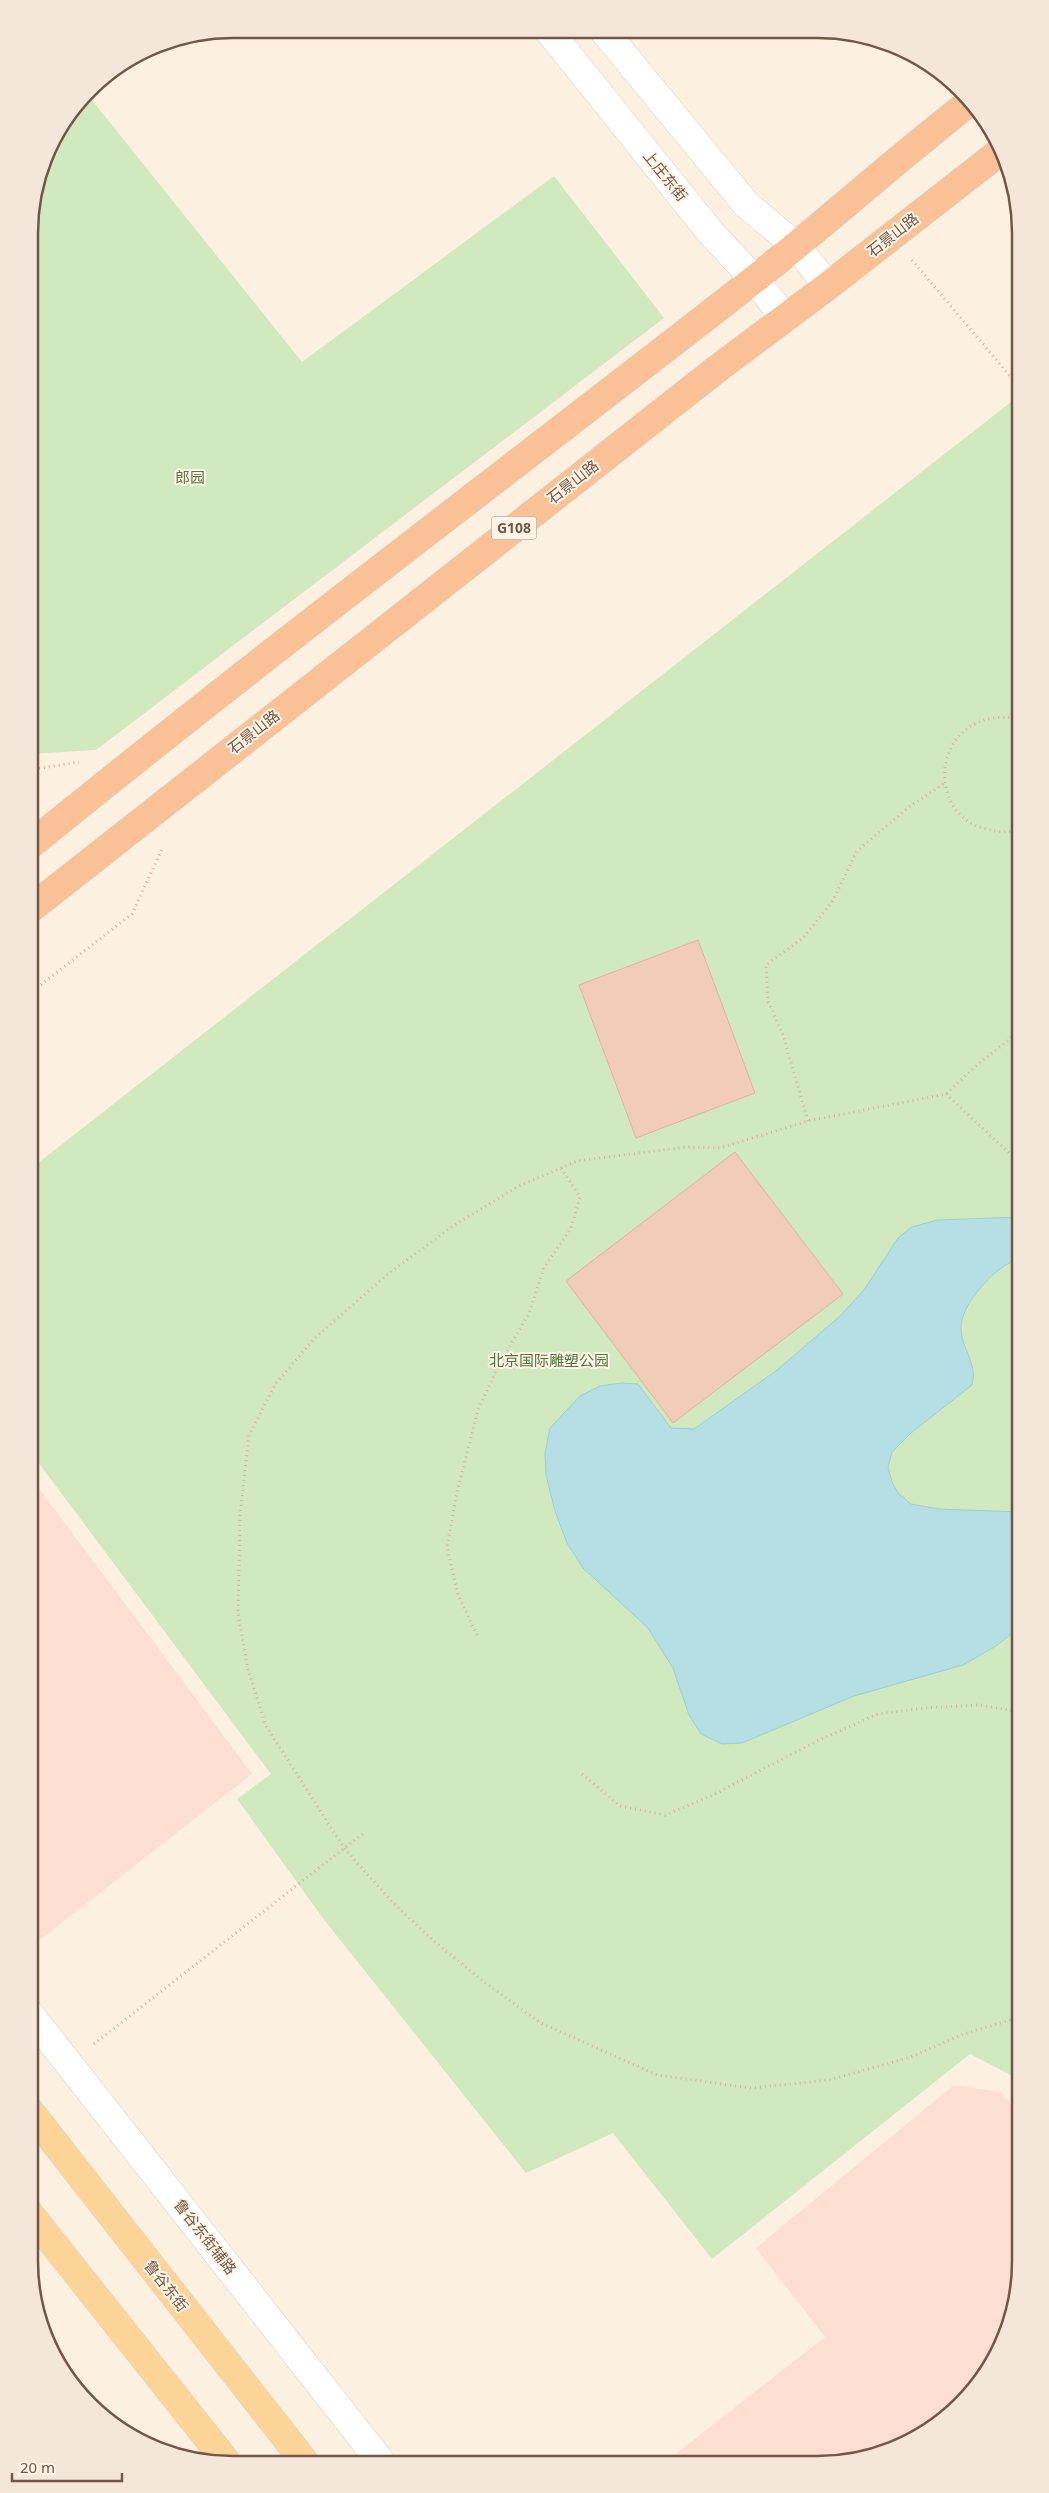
<svg xmlns="http://www.w3.org/2000/svg" width="1049" height="2493" font-family="'Noto Sans','Noto Sans SC',sans-serif">
  <style>
    .commercial { fill: #fdded3 }
    .green { fill: #d1e9bf }
    .water { fill: #b5dfe5; stroke: #9bcfd7 }
    .building { fill: #f1cdb7; stroke: #e4b398 }
    .lines { fill: none; stroke-linecap: round; stroke-linejoin: round }
    .tertiary-casing { stroke: #e0ccbc; stroke-width: 29 }
    .secondary-casing { stroke: #e5cdba; stroke-width: 29 }
    .primary-casing { stroke: #dad3cf; stroke-width: 29 }
    .trunk-casing { stroke: #dad3cf; stroke-width: 29 }
    .path { stroke: #d6b09b; stroke-width: 3; stroke-dasharray: 1 4; stroke-linecap: butt }
    .tertiary { stroke: #fff; stroke-width: 28 }
    .secondary { stroke: #fff; stroke-width: 28 }
    .primary { stroke: #fcd497; stroke-width: 28 }
    .trunk { stroke: #fac096; stroke-width: 28 }
    .labels { text-anchor: middle; stroke-width: 4; stroke-linejoin: round; paint-order: stroke }
    .shield { fill: #fff4e6; stroke: #9c8577; stroke-width: 1 }
    .shield-label { font-size: 14px; font-weight: bold; fill: #725647 }
    .street-label { font-size: 15px; fill: #725647; stroke: #fff4e6 }
    .park-label { font-size: 15px; fill: #527840; stroke: #fff4e6 }
    .rim { fill: none; stroke: #725647; stroke-width: 2.5 }
  </style>
  <rect width="100%" height="100%" fill="#fcf0e0"/>
  <!-- commercial -->
  <path class="commercial" d="M29,1475L252,1774L41,1939L29,1924Z
    M954,2085L1001,2092L1020,2115V2274L1005,2338L970,2395L930,2430L869,2457L817,2464L664,2463L825,2337L756,2248Z"/>
  <!-- green -->
  <path class="green" d="M87,94L302,362L554,176L664,318L96,750L29,754V219L50,142Z
    M1020,395V2080L970,2054L712,2259L613,2133L526,2173L325,1921L237,1799L271,1774L29,1450V1170Z"/>
  <!-- water -->
  <path class="water" d="M1020,1217V1259C997,1263 959,1306 961,1329C962,1351 978,1363 972,1385L911,1433L892,1452L888,1467L892,1482L898,1493L911,1504L939,1509L1020,1512V1627L996,1646L963,1665L854,1696L742,1743L722,1744L701,1734L689,1715L673,1668L648,1628L583,1568L567,1543L555,1511L546,1475L545,1453L550,1428L580,1396L600,1386L621,1383L638,1384L671,1428L694,1429L777,1370L839,1317L864,1290L898,1238L912,1227L937,1220Z"/>
  <!-- building -->
  <path class="building" d="M698,940L755,1093L636,1138L579,985Z
    M735,1152L843,1294L673,1423L566,1281Z"/>
  <g class="lines">
    <defs>
      <path id="tertiary" d="M29,2013L381,2462"/>
      <path id="secondary" d="M549,31L711,233L754,279L785,318
        M604,31L746,204L796,246L828,286"/>
      <path id="primary" d="M29,2110L304,2461
        M29,2213L226,2461"/>
      <path id="trunk" d="M29,846C266,653 510,470 751,282C825,224 895,160 970,102
        M29,910L717,369L828,286L1001,151"/>
    </defs>
    <!-- tertiary casing -->
    <use href="#tertiary" class="tertiary-casing"/>
    <!-- secondary casing -->
    <use href="#secondary" class="secondary-casing"/>
    <!-- primary casing -->
    <use href="#primary" class="primary-casing"/>
    <!-- trunk casing -->
    <use href="#trunk" class="trunk-casing"/>
    <!-- path -->
    <path class="path" d="M912,260L1020,388
      M29,770L79,762
      M1020,829C1009,833 997,832 986,829C921,814 933,703 1020,719
      M1015,831L1020,888
      M29,994L132,914L162,849
      M946,1094L1020,1163
      M808,1121L783,1035L768,1001L766,965L804,937L832,902L857,851L909,807L945,783
      M477,1635L458,1595L447,1547L457,1492L478,1410L499,1365L529,1313L544,1268L571,1228L580,1197L561,1168
      M582,1774L620,1806L665,1815L713,1795L817,1741L878,1714L924,1708L979,1705L1020,1712
      M1020,2017L961,2035L911,2057L829,2080L751,2088L657,2075L541,2023L484,1982L435,1942L393,1903L344,1848L266,1726L248,1670L238,1613L240,1516L249,1435L276,1383L316,1337L388,1274L453,1226L519,1186L577,1161L686,1147L720,1148L808,1121L946,1094L978,1064L1020,1031
      M94,2044L365,1832"/>
    <!-- tertiary -->
    <use href="#tertiary" class="tertiary"/>
    <!-- secondary -->
    <use href="#secondary" class="secondary"/>
    <!-- primary -->
    <use href="#primary" class="primary"/>
    <!-- trunk -->
    <use href="#trunk" class="trunk"/>
  </g>
  <g class="labels">
    <!-- shield labels -->
    <rect class="shield" x="491.5" y="516.5" width="45" height="23" rx="4"/>
    <g class="shield-label">
      <text x="514" y="533">G108</text>
    </g>
    <!-- street labels -->
    <g class="street-label">
      <text transform="translate(665 176) rotate(51)" y="5">上庄东街</text>
      <text transform="translate(893 235) rotate(-38)" y="5">石景山路</text>
      <text transform="translate(573 482) rotate(-38)" y="5">石景山路</text>
      <text transform="translate(254 732) rotate(-38)" y="5">石景山路</text>
      <text transform="translate(205 2237) rotate(52)" y="5">鲁谷东街辅路</text>
      <text transform="translate(166 2286) rotate(52)" y="5">鲁谷东街</text>
    </g>
    <!-- park labels -->
    <g class="park-label">
      <text x="190" y="483">郎园</text>
      <text x="549" y="1366">北京国际雕塑公园</text>
    </g>
  </g>
  <!-- crop -->
  <path d="M0 0H1049V2493H0ZM233 38H817A195 195 0 0 1 1012 233V2261A195 195 0 0 1 817 2456H233A195 195 0 0 1 38 2261V233A195 195 0 0 1 233 38Z" fill="#f4e7d9" fill-rule="evenodd"/>
  <path class="rim" d="M233 38H817A195 195 0 0 1 1012 233V2261A195 195 0 0 1 817 2456H233A195 195 0 0 1 38 2261V233A195 195 0 0 1 233 38Z"/>
  <!-- scale -->
  <path d="M12 2473v8h110v-8" fill="none" stroke="#725647" stroke-width="2.5"/>
  <text x="20" y="2473" font-size="15" fill="#725647" stroke="#fff4e6" stroke-width="4" paint-order="stroke">20 m</text>
</svg>
